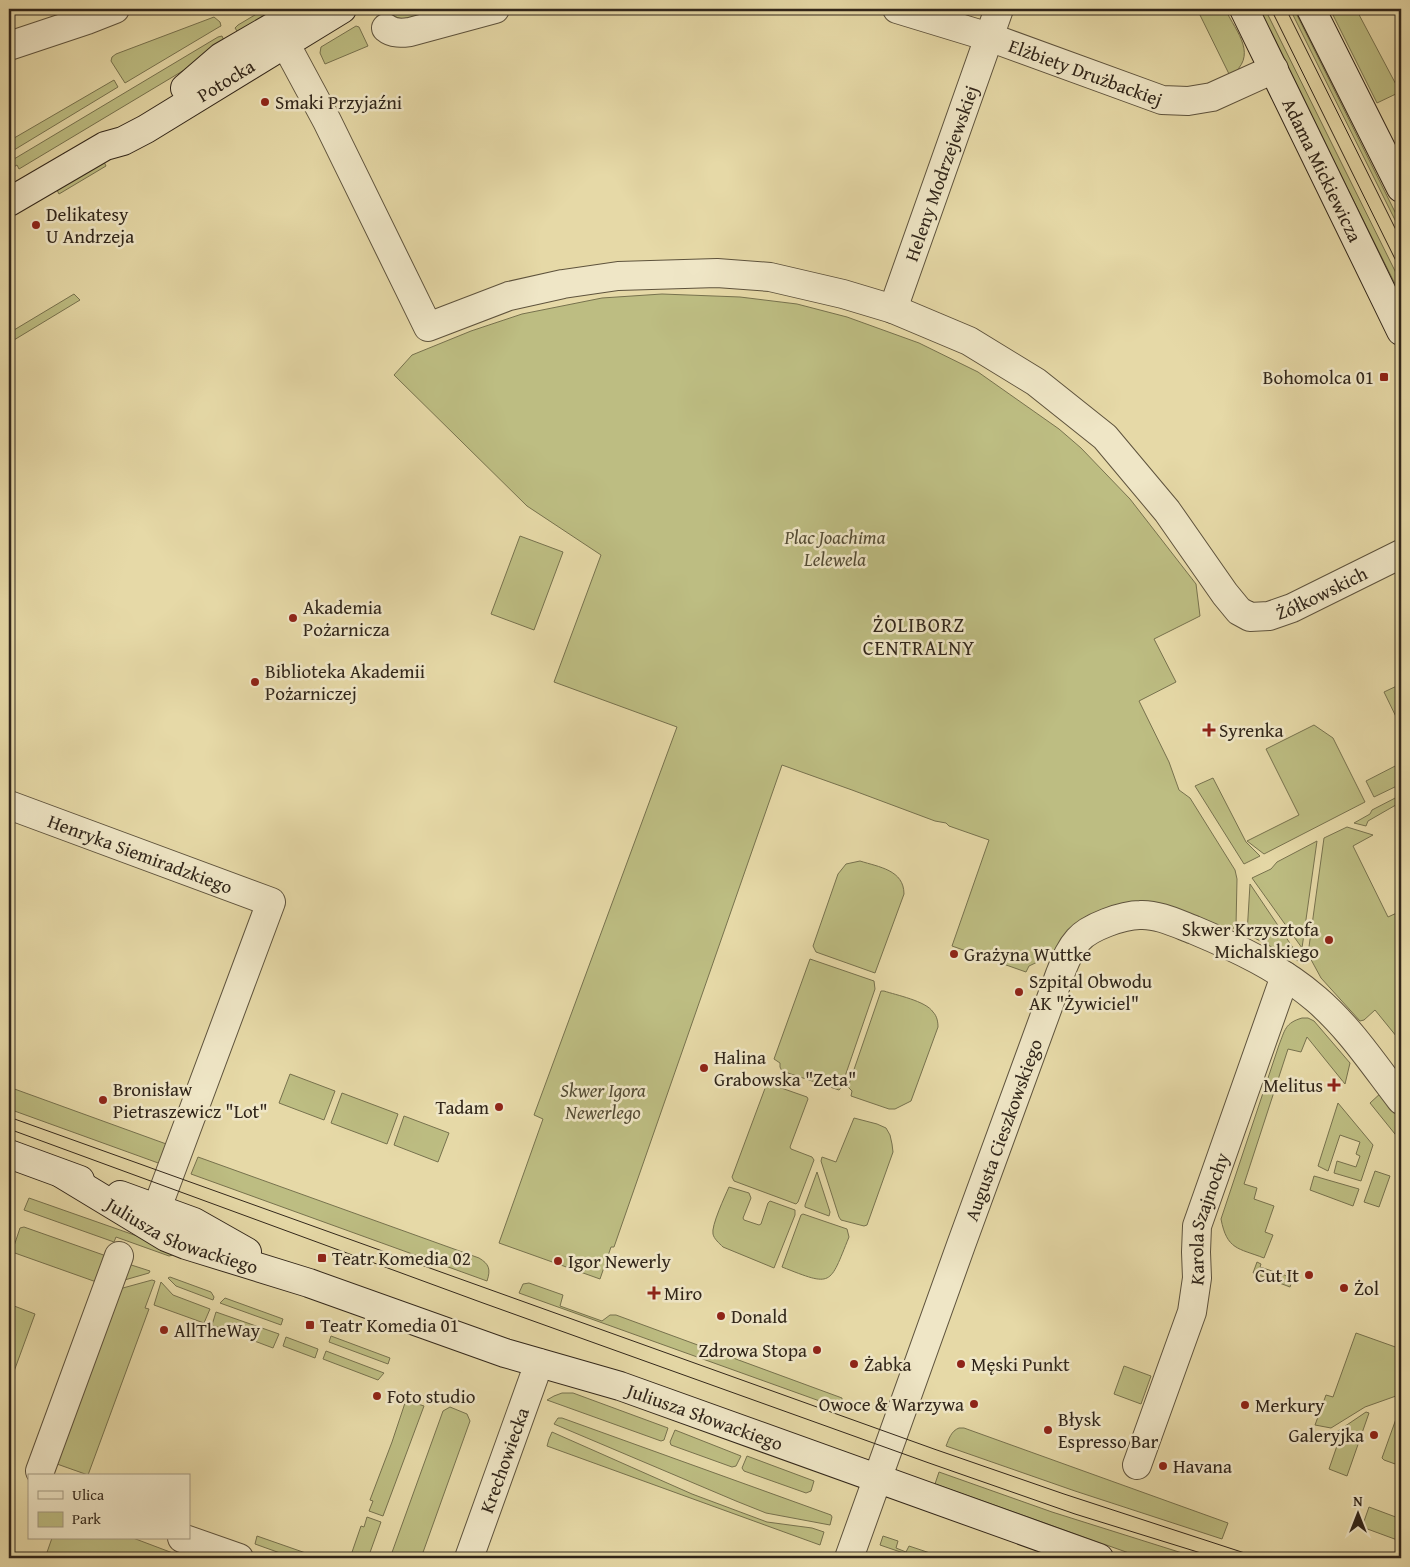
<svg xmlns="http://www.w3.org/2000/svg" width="1410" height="1567" font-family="'Gentium Book Plus',serif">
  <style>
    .green { fill: #bdbd82; stroke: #77724e }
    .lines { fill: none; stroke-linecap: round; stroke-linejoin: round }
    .street-casing { stroke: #5e533d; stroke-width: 30 }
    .secondary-casing { stroke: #31261a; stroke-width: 30 }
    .street { stroke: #efe6c6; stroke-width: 28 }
    .secondary { stroke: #efe6c6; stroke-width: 28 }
    .tram { stroke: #31261a; stroke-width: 1 }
    .poi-dot { fill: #8f2418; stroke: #efe6c6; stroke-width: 2 }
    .labels { text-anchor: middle; stroke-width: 5; stroke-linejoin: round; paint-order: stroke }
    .street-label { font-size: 19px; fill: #31261a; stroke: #efe6c6 }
    .poi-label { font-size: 19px; fill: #31261a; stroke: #efe6c6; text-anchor: start }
    .park-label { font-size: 19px; font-style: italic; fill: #544c34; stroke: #efe6c6 }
    .neighbourhood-label { font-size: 20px; letter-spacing: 1px; fill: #31261a; stroke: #efe6c6 }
  </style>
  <rect width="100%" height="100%" fill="#e6d9a7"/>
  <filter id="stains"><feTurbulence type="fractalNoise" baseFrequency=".004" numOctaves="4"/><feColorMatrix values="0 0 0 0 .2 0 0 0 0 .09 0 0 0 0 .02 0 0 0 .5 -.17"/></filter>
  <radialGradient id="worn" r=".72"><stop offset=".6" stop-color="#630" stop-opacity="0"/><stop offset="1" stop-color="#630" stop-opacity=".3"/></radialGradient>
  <!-- green -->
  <path class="green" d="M265,9H275L273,15L241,37L235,28L238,25Z
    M385,9H435C425,12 409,21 399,18C394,17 389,12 385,9Z
    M1197,9H1225C1237,33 1259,56 1230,76Z
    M1258,9H1265L1401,283V296Z
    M1290,9H1294L1401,224V232Z
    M1330,9H1356L1400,92L1377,103Z
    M214,17L220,22L221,26L219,27L125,83L111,61L112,57L116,54Z
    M356,26L359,27L368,46L325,64L320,53L321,47Z
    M222,36L226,45L19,169L17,165L12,168L9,162L218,37Z
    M114,80L118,87L9,153V141Z
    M104,162L106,166L59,194L57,190Z
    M74,294L80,300L9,343V333Z
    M662,294L740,297L797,304L847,317L919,343L978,372L1059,429L1081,448L1130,499L1196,584L1200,616L1154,639L1176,682L1139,701L1169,762L1179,790L1190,798L1235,870L1237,879L1236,926L1230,931L1170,910L1065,936L1050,956L1029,966L1026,972L952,946L989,840L949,826L946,823L935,821L852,790L782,765L614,1247H611L600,1279L499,1243L543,1119L534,1115L677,727L554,682L601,555L527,506L394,375L412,355L471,331L522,314L602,298Z
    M520,536L563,552L534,630L491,614Z
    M1401,684V727L1384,692Z
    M1314,725L1333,738L1365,802L1264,854L1247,841L1299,815L1266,749Z
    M1401,763V784L1374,797L1366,781Z
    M1213,778L1246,842L1260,856L1244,864L1195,786Z
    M1401,795V802L1368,821L1366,826L1354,823L1370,814L1372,810Z
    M1347,827L1373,835L1353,846L1388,917L1401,911V1042L1375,1010L1364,1020L1360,1021L1321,978L1308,954L1324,838Z
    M1317,841L1302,948L1252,878L1271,869L1277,862Z
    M860,861C879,867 904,870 904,894L875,973L816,952L813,946L838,874L846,864Z
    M1250,884L1304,964L1247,934Z
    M810,959L874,981L875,989L841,1088L839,1090L782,1071L780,1067V1063L774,1059Z
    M881,991H884C896,995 926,1001 933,1012C937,1016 938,1022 938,1027L911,1101L895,1109H889L851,1096L852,1091L848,1087Z
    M1302,1018H1308L1314,1021L1350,1063L1345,1084L1307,1037L1301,1052L1288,1049L1244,1184L1257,1188L1254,1199L1274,1206L1265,1232L1273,1235L1264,1258C1238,1248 1227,1250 1221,1219L1279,1045C1285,1030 1285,1023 1302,1018Z
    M290,1074L335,1091L324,1120L279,1103Z
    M767,1083L807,1097L808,1099L790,1147L791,1149L812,1157L814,1160L798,1202L796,1204L734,1181L732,1177Z
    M9,1087L169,1145L161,1164L9,1109Z
    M1382,1092L1401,1117V1138L1399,1139L1370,1103Z
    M342,1093L398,1114L387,1144L331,1123Z
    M1338,1103L1373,1145L1361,1181L1334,1173L1337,1161L1356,1167L1360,1156L1356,1154L1360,1142L1340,1135L1328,1171L1318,1166Z
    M404,1116L449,1133L438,1162L394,1145Z
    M854,1118L877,1124L886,1128L890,1135L892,1144L893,1152L867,1225L864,1226L841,1220L839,1217L821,1161L822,1157L836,1162Z
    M198,1157L479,1258C489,1264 491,1269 487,1281L191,1174Z
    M1375,1171L1390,1176L1379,1207L1364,1202Z
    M817,1172L830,1212L829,1216L805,1207V1205Z
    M1314,1176L1359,1189L1353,1206L1310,1190Z
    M729,1187L749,1193L751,1198L743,1218L744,1220L759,1225L761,1224L768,1203L770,1201L795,1210V1215L774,1268L723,1247C719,1243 714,1239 713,1234C711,1226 725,1196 729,1187Z
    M29,1198L174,1249L173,1255L169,1256L116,1237L114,1242L24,1210Z
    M803,1214L847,1229L849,1237C829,1286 833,1287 782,1267L801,1215Z
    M24,1227L112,1258L102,1284L12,1252L20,1228Z
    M122,1262L150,1271L149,1273L114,1283Z
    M1257,1262L1261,1264L1260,1267L1293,1278L1290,1287L1253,1273Z
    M170,1277L211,1292L214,1297L213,1300L176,1286L168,1278Z
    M152,1280L155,1281L145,1308L149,1309L88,1475L57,1464L112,1291Z
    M161,1282L173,1295L210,1309L204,1323L154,1305Z
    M529,1283L563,1295L560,1306L602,1321L610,1315H616L842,1398V1409L519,1293L523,1284Z
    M225,1298L283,1319L281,1325L220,1303Z
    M9,1304L35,1314L9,1385Z
    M216,1312L279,1334L273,1348L212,1325Z
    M1356,1333L1401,1349V1391L1396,1396L1365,1407L1331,1428L1315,1425L1326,1395L1333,1397Z
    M331,1336L390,1358L388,1364L329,1342Z
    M286,1337L318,1349L315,1358L283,1346Z
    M326,1351L384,1373L378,1380L323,1359Z
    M1124,1366L1151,1376L1141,1404L1114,1394Z
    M562,1393H573L668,1428L664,1440L661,1441L547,1400L554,1396Z
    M406,1400L424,1406L383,1516L369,1511L373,1501L370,1500L392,1442Z
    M1401,1405V1456L1398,1465L1384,1460L1382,1458Z
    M450,1407L467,1414L470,1421L421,1558H390L443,1411Z
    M1366,1412L1369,1413L1347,1476L1329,1469L1339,1440L1331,1437L1332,1435Z
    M558,1418H562L831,1515L832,1517L830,1525L766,1513L736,1501L554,1424Z
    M959,1428H964L1228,1523L1222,1539L1075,1491L946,1446C949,1439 951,1431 959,1428Z
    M675,1430L741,1456L736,1466L732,1467L671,1445L670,1442Z
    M552,1432L692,1494L767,1522L812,1528L824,1532L820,1545L547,1446L549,1439Z
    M747,1456L814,1481L811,1491L806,1493L744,1471L742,1468Z
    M939,1472L1052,1512L1198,1558H1143L935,1484Z
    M1369,1507L1401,1519L1400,1541L1362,1527Z
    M367,1517L381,1522L368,1558H350L361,1526L364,1527Z
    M257,1536L320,1558H294L255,1544Z
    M883,1536L898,1541L896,1548L906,1552L909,1546L945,1558H918L880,1545Z
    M52,1538H133L186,1558H45Z"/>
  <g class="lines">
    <defs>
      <g id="street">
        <path id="s1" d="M897,9L989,37L1162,100L1188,101L1212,97L1274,69"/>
        <path id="s2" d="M287,20L285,43L327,121L428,327L509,296L563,284L618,276L717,273L770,277L843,294L893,309L969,341L1036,382L1105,437L1167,511L1225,594L1239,611L1250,617L1269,616L1292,608L1401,554"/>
        <path d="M386,28C393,34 402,33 410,32L495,9"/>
        <path d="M9,46L87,20L115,9"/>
        <path id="s3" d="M893,309L999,9"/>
        <path id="s4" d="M9,805L271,902L157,1208"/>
        <path id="s5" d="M1137,1465L1192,1312L1197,1278L1196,1252L1197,1226L1285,976"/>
        <path d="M40,1471L119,1256"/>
        <path d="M182,1538L239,1558"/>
        <path id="s6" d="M469,1558L539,1363"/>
        <path id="s7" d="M849,1558L961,1245L1060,974C1065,962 1069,950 1078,940C1089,927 1123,915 1140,915C1158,914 1178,924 1194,930C1237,948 1280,968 1316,999C1349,1027 1374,1065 1401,1100"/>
      </g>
      <g id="secondary">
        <path id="s8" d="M1244,9L1401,331"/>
        <path d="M1311,9L1401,188"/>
        <path d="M185,88L221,57L304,9"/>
        <path id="s9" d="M9,202L105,146L123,141L146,129L342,9"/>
        <path d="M9,1154L80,1180"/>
        <path id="s10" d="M62,1174L166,1237L186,1245L309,1283L505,1353L620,1386L1099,1558"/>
        <path d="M120,1195L194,1222L247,1252"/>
      </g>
    </defs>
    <!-- street casing -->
    <use href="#street" class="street-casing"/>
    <!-- secondary casing -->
    <use href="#secondary" class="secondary-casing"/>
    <!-- street -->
    <use href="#street" class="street"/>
    <!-- secondary -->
    <use href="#secondary" class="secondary"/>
    <!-- tram -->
    <path class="tram" d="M1271,9L1401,271
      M1286,9L1401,240
      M9,1117L934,1449L1064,1494L1260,1558
      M9,1129L483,1303L929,1463L1075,1514L1217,1558"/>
  </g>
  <!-- markers -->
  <g class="poi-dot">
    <circle cx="265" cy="102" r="5"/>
    <circle cx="36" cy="225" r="5"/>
    <rect x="1379" y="372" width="10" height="10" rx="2.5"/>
    <circle cx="293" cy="618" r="5"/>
    <circle cx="255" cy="682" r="5"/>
    <path d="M1206.5 722.5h5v5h5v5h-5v5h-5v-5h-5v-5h5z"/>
    <circle cx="1329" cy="940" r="5"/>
    <circle cx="954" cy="954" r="5"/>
    <circle cx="1019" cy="992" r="5"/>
    <circle cx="704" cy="1068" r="5"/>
    <path d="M1331.5 1077.5h5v5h5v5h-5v5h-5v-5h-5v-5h5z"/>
    <circle cx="103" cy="1100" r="5"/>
    <circle cx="499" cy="1107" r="5"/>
    <rect x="317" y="1253" width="10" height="10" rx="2.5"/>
    <circle cx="558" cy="1261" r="5"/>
    <circle cx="1309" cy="1275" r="5"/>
    <circle cx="1344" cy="1288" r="5"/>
    <path d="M651.5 1285.5h5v5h5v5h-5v5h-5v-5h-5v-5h5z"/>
    <circle cx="721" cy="1316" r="5"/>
    <rect x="305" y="1320" width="10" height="10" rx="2.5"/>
    <circle cx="164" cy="1330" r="5"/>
    <circle cx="817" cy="1350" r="5"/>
    <circle cx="854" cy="1364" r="5"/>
    <circle cx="961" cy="1364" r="5"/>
    <circle cx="377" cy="1396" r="5"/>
    <circle cx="974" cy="1404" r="5"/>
    <circle cx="1245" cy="1405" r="5"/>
    <circle cx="1048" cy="1430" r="5"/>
    <circle cx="1374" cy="1435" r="5"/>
    <circle cx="1163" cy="1466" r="5"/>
  </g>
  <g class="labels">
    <!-- street labels -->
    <g class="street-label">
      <text dy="7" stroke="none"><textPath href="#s1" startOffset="199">Elżbiety Drużbackiej</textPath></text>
      <text dy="7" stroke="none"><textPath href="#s9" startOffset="249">Potocka</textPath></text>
      <text dy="7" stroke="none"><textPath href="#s8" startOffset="179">Adama Mickiewicza</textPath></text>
      <text dy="7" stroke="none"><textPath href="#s3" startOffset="144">Heleny Modrzejewskiej</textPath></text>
      <text dy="7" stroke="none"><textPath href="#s2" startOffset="1376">Żółkowskich</textPath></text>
      <text dy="7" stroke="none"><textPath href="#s4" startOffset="140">Henryka Siemiradzkiego</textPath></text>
      <text dy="7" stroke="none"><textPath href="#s7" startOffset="455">Augusta Cieszkowskiego</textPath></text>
      <text dy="7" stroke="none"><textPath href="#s5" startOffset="258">Karola Szajnochy</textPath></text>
      <text dy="7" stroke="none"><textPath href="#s10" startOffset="136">Juliusza Słowackiego</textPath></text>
      <text dy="7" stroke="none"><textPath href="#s10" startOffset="690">Juliusza Słowackiego</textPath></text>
      <text dy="7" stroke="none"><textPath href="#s6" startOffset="104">Krechowiecka</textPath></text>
    </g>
    <!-- poi labels -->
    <g class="poi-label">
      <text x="275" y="109">Smaki Przyjaźni</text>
      <text x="46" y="221">Delikatesy<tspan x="46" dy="22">U Andrzeja</tspan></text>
      <text x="1374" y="384" text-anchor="end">Bohomolca 01</text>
      <text x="303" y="614">Akademia<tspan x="303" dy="22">Pożarnicza</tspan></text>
      <text x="265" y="678">Biblioteka Akademii<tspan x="265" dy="22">Pożarniczej</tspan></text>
      <text x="1219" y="737">Syrenka</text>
      <text x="1319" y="936" text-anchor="end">Skwer Krzysztofa<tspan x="1319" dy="22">Michalskiego</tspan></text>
      <text x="964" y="961">Grażyna Wuttke</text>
      <text x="1029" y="988">Szpital Obwodu<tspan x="1029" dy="22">AK "Żywiciel"</tspan></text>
      <text x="714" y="1064">Halina<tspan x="714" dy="22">Grabowska "Zeta"</tspan></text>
      <text x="1323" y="1092" text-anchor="end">Melitus</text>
      <text x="113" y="1096">Bronisław<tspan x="113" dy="22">Pietraszewicz "Lot"</tspan></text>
      <text x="489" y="1114" text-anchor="end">Tadam</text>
      <text x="332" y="1265">Teatr Komedia 02</text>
      <text x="568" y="1268">Igor Newerly</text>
      <text x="1299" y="1282" text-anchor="end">Cut It</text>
      <text x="1354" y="1295">Żol</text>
      <text x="664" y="1300">Miro</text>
      <text x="731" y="1323">Donald</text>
      <text x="320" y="1332">Teatr Komedia 01</text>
      <text x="174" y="1337">AllTheWay</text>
      <text x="807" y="1357" text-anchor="end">Zdrowa Stopa</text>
      <text x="864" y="1371">Żabka</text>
      <text x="971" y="1371">Męski Punkt</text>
      <text x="387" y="1403">Foto studio</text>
      <text x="964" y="1411" text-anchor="end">Owoce &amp; Warzywa</text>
      <text x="1255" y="1412">Merkury</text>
      <text x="1058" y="1426">Błysk<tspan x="1058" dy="22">Espresso Bar</tspan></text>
      <text x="1364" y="1442" text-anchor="end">Galeryjka</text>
      <text x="1173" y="1473">Havana</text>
    </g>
    <!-- park labels -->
    <g class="park-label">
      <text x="835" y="544">Plac Joachima<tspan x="835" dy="22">Lelewela</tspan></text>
      <text x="603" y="1097">Skwer Igora<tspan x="603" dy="22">Newerlego</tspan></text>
    </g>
    <!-- neighbourhood labels -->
    <g class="neighbourhood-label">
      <text x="919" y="632">ŻOLIBORZ<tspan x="919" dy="23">CENTRALNY</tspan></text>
    </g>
  </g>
  <!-- margin -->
  <rect width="1410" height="1567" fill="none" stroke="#e6d9a7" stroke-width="30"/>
  <rect x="10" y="10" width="1390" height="1547" fill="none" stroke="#31261a" stroke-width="2.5"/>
  <rect x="15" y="15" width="1380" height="1537" fill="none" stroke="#31261a"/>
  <!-- legend -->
  <rect x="28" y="1474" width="162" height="65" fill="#efe6c6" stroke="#a39981"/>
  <rect x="38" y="1491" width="25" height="8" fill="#efe6c6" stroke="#a39981"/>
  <text x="72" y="1500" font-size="15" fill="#31261a">Ulica</text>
  <rect x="38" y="1512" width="25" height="15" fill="#bdbd82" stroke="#a39981"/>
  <text x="72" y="1524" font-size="15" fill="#31261a">Park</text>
  <!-- north arrow -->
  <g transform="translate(1358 1514)" stroke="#efe6c6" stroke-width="4" paint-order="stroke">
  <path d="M0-4L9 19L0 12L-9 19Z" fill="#31261a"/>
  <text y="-8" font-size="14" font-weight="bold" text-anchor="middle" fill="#31261a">N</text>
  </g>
  <rect width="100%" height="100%" filter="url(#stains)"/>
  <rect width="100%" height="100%" fill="url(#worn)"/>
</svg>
